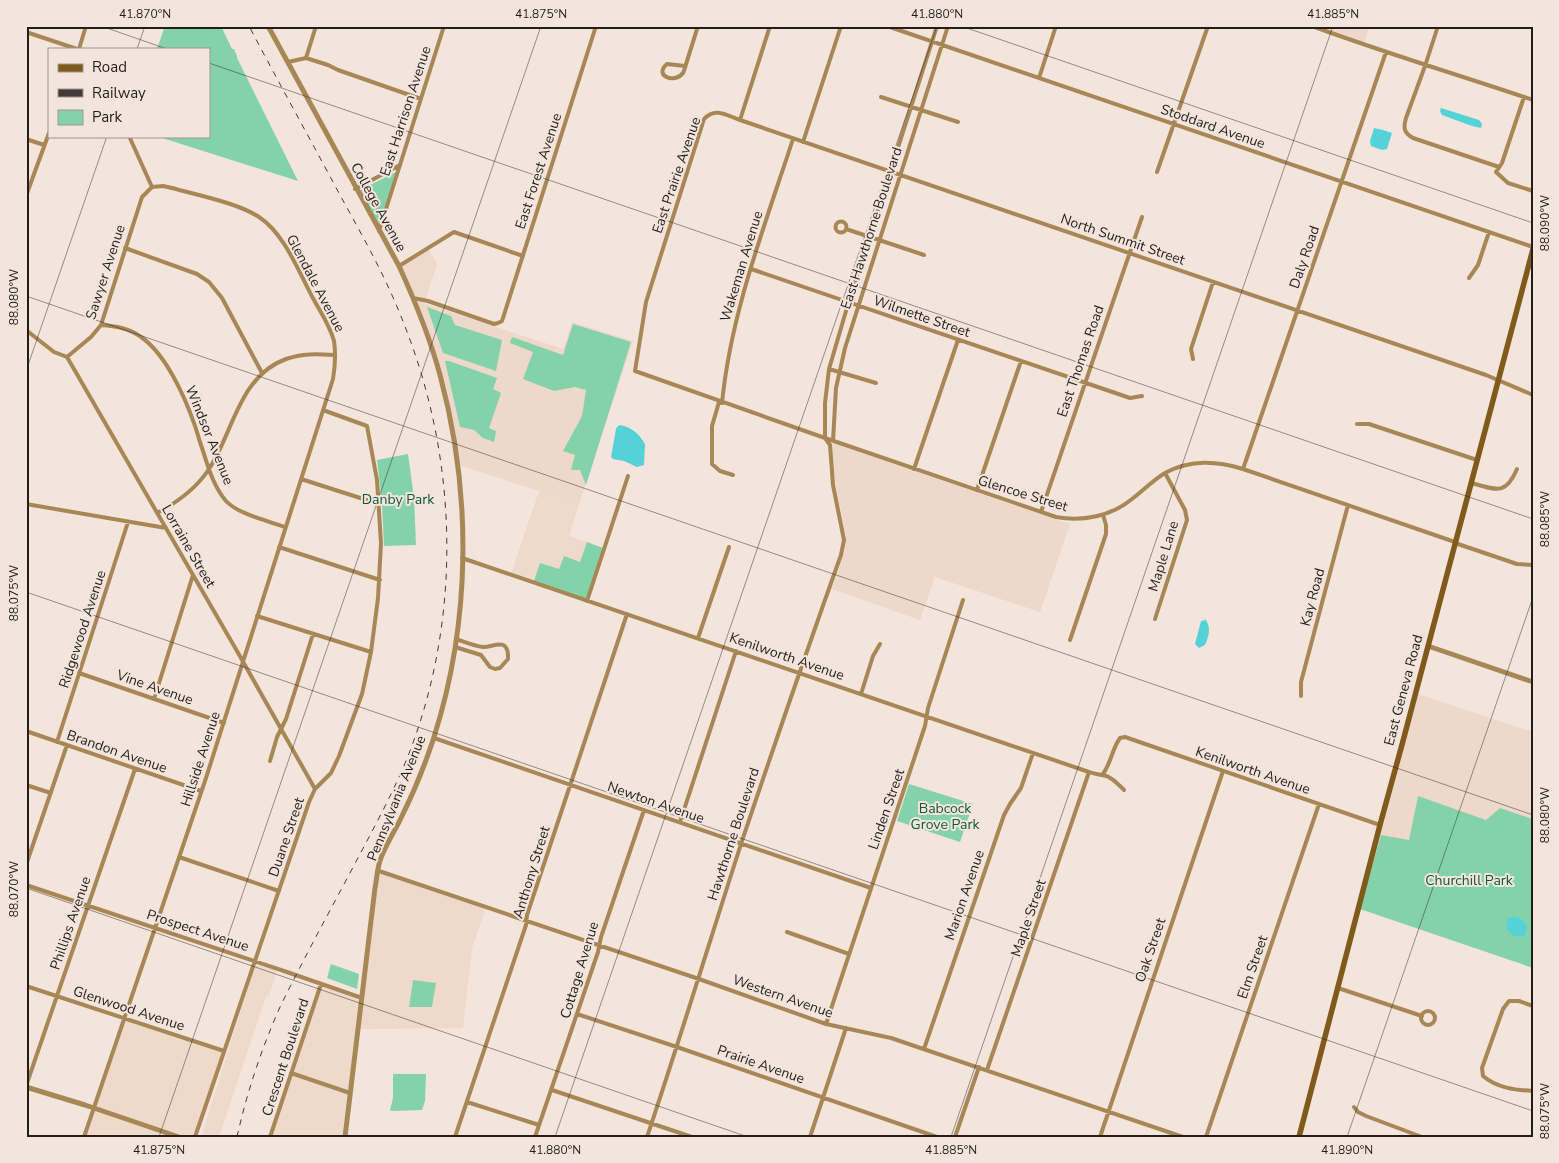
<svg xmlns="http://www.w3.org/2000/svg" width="1559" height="1163" font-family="'Nunito Sans',sans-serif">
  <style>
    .commercial { fill: #eed9cb }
    .built { fill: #eed8cb }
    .green { fill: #84d2aa }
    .water { fill: #54d2d8 }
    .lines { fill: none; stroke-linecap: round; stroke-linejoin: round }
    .minor { stroke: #a88757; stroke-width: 4 }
    .tertiary { stroke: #a88757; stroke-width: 5 }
    .secondary { stroke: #805a1a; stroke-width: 5.5 }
    .rail { stroke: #413a37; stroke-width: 1; stroke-dasharray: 6 6; stroke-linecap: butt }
    .ticks { fill: none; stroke: #231e1b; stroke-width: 1; stroke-opacity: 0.45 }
    .labels { text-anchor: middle; stroke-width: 4; stroke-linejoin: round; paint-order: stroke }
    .street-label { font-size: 14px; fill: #231e1b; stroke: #f3e4dc }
    .park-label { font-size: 14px; fill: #10583b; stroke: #f3e4dc }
    .neatline { fill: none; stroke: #231e1b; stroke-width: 2 }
    .ticks-label { font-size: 12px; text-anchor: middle; fill: #231e1b }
  </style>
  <rect width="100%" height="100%" fill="#f3e4dc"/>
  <!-- commercial -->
  <path class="commercial" d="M428,249L437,264L425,300L414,296L399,266Z
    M539,491L579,504L569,536L587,542L580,562L534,581L511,574Z
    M380,872L486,908L472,948L463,1028L360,1029Z
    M256,963L277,970L269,996H266L219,1137H201Z
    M322,986L360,999L350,1092L293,1072Z
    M125,1019L223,1052L194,1137H182L96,1107Z
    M292,1074L349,1094L344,1137H271Z
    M94,1110L174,1137H86Z"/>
  <!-- built -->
  <path class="built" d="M1318,26H1370L1364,43Z
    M417,301L563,349L572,322L633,341L579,504L459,465L452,418Z
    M832,443L1070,524L1040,612L935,577L920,620L832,589L845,551L846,539L833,470Z
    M1418,694L1533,732V819L1500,808L1486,820L1418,797L1409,841L1381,835Z"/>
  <!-- green -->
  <path class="green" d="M165,26H221L232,49H234L237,56V58L298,181L156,136H209V49H157Z
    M396,172L378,228L358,191Z
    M427,307L451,316L455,325L502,340L496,371L443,353Z
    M573,324L631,342L586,485L580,470H571L575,455L563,451L582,416L586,390L575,387L554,391L523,379L533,352L510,343L512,337L563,355Z
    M445,361H449L497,378L493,389L501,393L489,428L496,431L494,442L483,438L474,430L460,427Z
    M408,454L414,498L416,545L384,546L382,503L377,460Z
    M587,542L603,548L586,599L534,581L540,563L559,569L564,556L580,562Z
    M909,784L973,804L960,842L897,821Z
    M1418,796L1486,820L1500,808L1533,819V968L1360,909L1381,835L1409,840Z
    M331,964L359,974L357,989L327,978Z
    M413,980L436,983L432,1007H409Z
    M393,1074H426L425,1101L422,1110L392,1111L390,1110L393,1098Z"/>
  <!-- water -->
  <path class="water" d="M1441,108L1479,120L1482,124L1481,128L1472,126L1442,115L1440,111Z
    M1374,128L1383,130L1392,133L1387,149L1382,150L1371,146L1370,141Z
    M620,425C632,427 639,434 645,444L644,465L637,467L624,461L613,459L611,457L616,429L618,426Z
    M1206,620C1211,628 1209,636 1205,645L1199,648L1195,644L1201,621Z
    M1514,916L1520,918L1527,925L1526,934L1522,937L1514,936L1507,929V919Z"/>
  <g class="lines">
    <!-- minor -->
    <path class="minor" d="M770,26L740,120C726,115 715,107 704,119L646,302L635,371L825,438L1056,517C1083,522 1111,516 1132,499C1143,491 1153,480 1165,473C1191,459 1217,461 1243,469L1455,542
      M887,26L1533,247
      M1312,26C1385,53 1459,75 1533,100
      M1438,26L1425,66L1406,118C1403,128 1404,133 1413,138L1499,167
      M26,32L77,49
      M79,49L86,26
      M306,58L316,26
      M288,62L306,58L328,65L338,70L421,99
      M685,66L667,64C653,76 675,84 683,73C685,69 686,64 687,61L698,26
      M1039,78L1056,26
      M881,97L958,122
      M1524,97L1502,163L1496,172L1508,183L1533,191
      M740,120L1486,375L1533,395
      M26,139L44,145
      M803,142L841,26
      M1157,172L1208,26
      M355,189L400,165
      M26,196L49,133
      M835.5 227a5.5 5.5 0 1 1 11 0a5.5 5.5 0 1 1-11 0Z
      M846,229L924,255
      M379,231L444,26
      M125,248L197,274L209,282L222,298L262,373
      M399,266L454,232L523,256
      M751,269L1130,398L1142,396
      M1469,278L1478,265L1489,232
      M413,298L428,301L494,324L498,323L502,321L596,26
      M101,325C115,326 129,328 141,337C169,356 191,410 200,442C207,462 212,485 226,501C238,514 268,521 285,527
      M26,330L54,352L67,357L237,651L315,789
      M67,357L91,337L101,325L142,197L152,187
      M1193,359L1191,349L1213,282
      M829,369L876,383
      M1357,424H1369L1477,460
      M833,441L836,388L845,348L948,26
      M914,469L958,340
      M1243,469L1386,52
      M733,475L720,471L712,464V426L719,402L722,403C731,312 765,225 793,139
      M301,479L379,504
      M1471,483C1495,489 1505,497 1517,469
      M977,490L1021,361
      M26,504L166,528
      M1041,512L1142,217
      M157,513C178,502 196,489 209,469C233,433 239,376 286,359C302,353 318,354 335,355
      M1455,543L1517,564L1533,565
      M279,547L380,580
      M462,558L1089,772C1094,774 1098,774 1102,775C1111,776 1118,784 1124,790
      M587,601L628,476
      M257,616L371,652
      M1155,619L1187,520L1185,510L1165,473
      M698,638L729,547
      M1070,640L1106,534V525L1103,515
      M455,647L481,655L490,667L495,669L500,668L508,659C509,635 492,648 483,647C474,646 465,642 456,639
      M79,673L224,723
      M861,694L873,656L880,644
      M1301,696V682L1348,505
      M154,699L193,575
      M26,731L201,791
      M434,738L871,888
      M57,742L128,522
      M270,761L277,737L286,719L313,634
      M1103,774C1111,763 1112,749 1120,738L1125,737L1380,825
      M26,785L51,793
      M680,822L736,651
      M179,857L279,891
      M26,865L67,745
      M379,871L699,979L826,1024L891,1038L1183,1137
      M26,885L284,971L362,998
      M787,932L849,954
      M26,986L224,1051
      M1338,988L1422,1016
      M1533,1006L1519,1001H1509L1503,1009L1482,1068L1483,1076C1497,1088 1515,1090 1533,1091
      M1421 1018a7 7 0 1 1 14 0a7 7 0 1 1-14 0Z
      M577,1014L677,1047L937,1137
      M826,1024L925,726L928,708L963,600
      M924,1049L1004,815L1010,804L1021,788L1033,753
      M987,1070L1089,772
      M291,1073L350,1093
      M26,1086L135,769
      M552,1090L692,1137
      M467,1102L539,1125
      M1354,1107L1358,1112L1366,1116L1422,1137
      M84,1137L205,781L333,379C335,367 336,354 334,341C330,326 321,313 314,300C299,273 285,234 259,217C238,203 197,195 172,188L163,186L152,187L129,136
      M195,1137L309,802L315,789L331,773L339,756L362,694L371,652L378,598L381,543L377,480L367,426L323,410
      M270,1137L321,984
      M455,1137L526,925L527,915L627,614
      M535,1137L598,952L601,937L644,810
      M647,1137C680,1039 710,940 742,841C774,746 807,650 841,555L844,540L833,485L830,445L825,438V403L829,369L851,294L937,26
      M810,1137L846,1028
      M955,1137L979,1067
      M1100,1137L1223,771
      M1206,1137L1319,804"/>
    <!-- tertiary -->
    <path class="tertiary" d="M268,26L399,266C415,301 430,338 440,375C472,493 471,621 434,737C425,765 414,792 401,818C395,831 386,844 381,858C377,867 377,879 375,888L345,1137
      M1428,646L1533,682
      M26,1087L85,1105L179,1137"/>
    <!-- secondary -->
    <path class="secondary" d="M1299,1137L1380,825L1403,741L1533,249"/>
    <!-- rail -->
    <path class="rail" d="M237,1137C247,1092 261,1050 280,1007C305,956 332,907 359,856C377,822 396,787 410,751C462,614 458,460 404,324C387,279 363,237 340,195C310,139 279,83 249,26"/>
  </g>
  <!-- ticks -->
  <path class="ticks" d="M101,26L167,49M961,26L1533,223M137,49L145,26M209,63L1533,519M26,296L1533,815M26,371L107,136M26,592L1533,1111M26,888L748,1137M159,1137L541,26M555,1137L937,26M951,1137L1333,26M1347,1137L1533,597"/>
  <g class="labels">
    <!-- street labels -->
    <g class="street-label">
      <text transform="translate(405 111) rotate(-72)" y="5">East Harrison Avenue</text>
      <text transform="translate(1213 126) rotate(19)" y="5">Stoddard Avenue</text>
      <text transform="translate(538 171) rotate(-72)" y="5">East Forest Avenue</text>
      <text transform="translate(676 175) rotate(-71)" y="5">East Prairie Avenue</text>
      <text transform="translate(379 207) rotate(61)" y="5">College Avenue</text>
      <text transform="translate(871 228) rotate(-72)" y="5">East Hawthorne Boulevard</text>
      <text transform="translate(1123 239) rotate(19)" y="5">North Summit Street</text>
      <text transform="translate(1304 257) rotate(-71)" y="5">Daly Road</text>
      <text transform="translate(741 266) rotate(-73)" y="5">Wakeman Avenue</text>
      <text transform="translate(105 272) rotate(-72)" y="5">Sawyer Avenue</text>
      <text transform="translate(316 283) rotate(62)" y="5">Glendale Avenue</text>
      <text transform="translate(922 316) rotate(19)" y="5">Wilmette Street</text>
      <text transform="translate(1080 361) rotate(-71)" y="5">East Thomas Road</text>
      <text transform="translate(210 435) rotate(68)" y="5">Windsor Avenue</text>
      <text transform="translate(1023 493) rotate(17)" y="5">Glencoe Street</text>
      <text transform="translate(189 546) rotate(60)" y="5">Lorraine Street</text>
      <text transform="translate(1163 556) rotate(-73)" y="5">Maple Lane</text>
      <text transform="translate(1312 597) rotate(-75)" y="5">Kay Road</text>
      <text transform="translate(82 629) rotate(-72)" y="5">Ridgewood Avenue</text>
      <text transform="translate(787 656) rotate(19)" y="5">Kenilworth Avenue</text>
      <text transform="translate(155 687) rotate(19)" y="5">Vine Avenue</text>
      <text transform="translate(1403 690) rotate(-75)" y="5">East Geneva Road</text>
      <text transform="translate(117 751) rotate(19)" y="5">Brandon Avenue</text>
      <text transform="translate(200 759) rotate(-72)" y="5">Hillside Avenue</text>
      <text transform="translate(1253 770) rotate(19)" y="5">Kenilworth Avenue</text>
      <text transform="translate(396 798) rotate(-68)" y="5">Pennsylvania Avenue</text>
      <text transform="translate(656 802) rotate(19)" y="5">Newton Avenue</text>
      <text transform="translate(886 809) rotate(-71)" y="5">Linden Street</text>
      <text transform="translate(733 834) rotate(-72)" y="5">Hawthorne Boulevard</text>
      <text transform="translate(286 837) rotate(-71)" y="5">Duane Street</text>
      <text transform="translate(531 872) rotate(-73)" y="5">Anthony Street</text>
      <text transform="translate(964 895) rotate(-71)" y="5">Marion Avenue</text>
      <text transform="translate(1028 918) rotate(-71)" y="5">Maple Street</text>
      <text transform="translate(70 923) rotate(-71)" y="5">Phillips Avenue</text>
      <text transform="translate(198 930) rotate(18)" y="5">Prospect Avenue</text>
      <text transform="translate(1150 950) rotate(-71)" y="5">Oak Street</text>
      <text transform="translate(1252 967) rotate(-71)" y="5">Elm Street</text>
      <text transform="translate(579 970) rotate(-73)" y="5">Cottage Avenue</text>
      <text transform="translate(783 996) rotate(19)" y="5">Western Avenue</text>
      <text transform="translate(129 1008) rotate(18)" y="5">Glenwood Avenue</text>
      <text transform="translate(285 1057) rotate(-72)" y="5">Crescent Boulevard</text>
      <text transform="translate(761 1064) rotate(19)" y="5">Prairie Avenue</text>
    </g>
    <!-- park labels -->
    <g class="park-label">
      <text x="398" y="504">Danby Park</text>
      <text x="945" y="813">Babcock<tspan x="945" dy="16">Grove Park</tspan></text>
      <text x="1469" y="885">Churchill Park</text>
    </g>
  </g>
  <!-- border -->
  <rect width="1559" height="1163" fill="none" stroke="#f3e4dc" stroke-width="55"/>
  <!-- legend -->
  <rect x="48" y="48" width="162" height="90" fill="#f3e4dc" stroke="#a0958f"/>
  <rect x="58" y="64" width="25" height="8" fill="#805a1a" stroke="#a0958f"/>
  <text x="92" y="72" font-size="15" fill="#231e1b">Road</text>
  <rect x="58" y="89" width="25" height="8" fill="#413a37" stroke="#a0958f"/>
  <text x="92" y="98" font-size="15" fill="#231e1b">Railway</text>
  <rect x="58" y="110" width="25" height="15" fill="#84d2aa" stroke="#a0958f"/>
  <text x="92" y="122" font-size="15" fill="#231e1b">Park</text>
  <rect x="28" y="28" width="1504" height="1108" class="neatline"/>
  <g class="ticks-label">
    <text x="145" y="18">41.870°N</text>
    <text x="541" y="18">41.875°N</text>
    <text x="937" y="18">41.880°N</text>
    <text x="1333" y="18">41.885°N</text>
    <text transform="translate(1545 223) rotate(-90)" y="4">88.090°W</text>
    <text transform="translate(14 297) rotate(-90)" y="4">88.080°W</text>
    <text transform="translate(1545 519) rotate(-90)" y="4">88.085°W</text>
    <text transform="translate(14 593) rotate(-90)" y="4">88.075°W</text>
    <text transform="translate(1545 815) rotate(-90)" y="4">88.080°W</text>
    <text transform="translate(14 889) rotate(-90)" y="4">88.070°W</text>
    <text transform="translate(1545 1111) rotate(-90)" y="4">88.075°W</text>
    <text x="159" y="1154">41.875°N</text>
    <text x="555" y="1154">41.880°N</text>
    <text x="951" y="1154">41.885°N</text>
    <text x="1347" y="1154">41.890°N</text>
  </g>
</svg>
